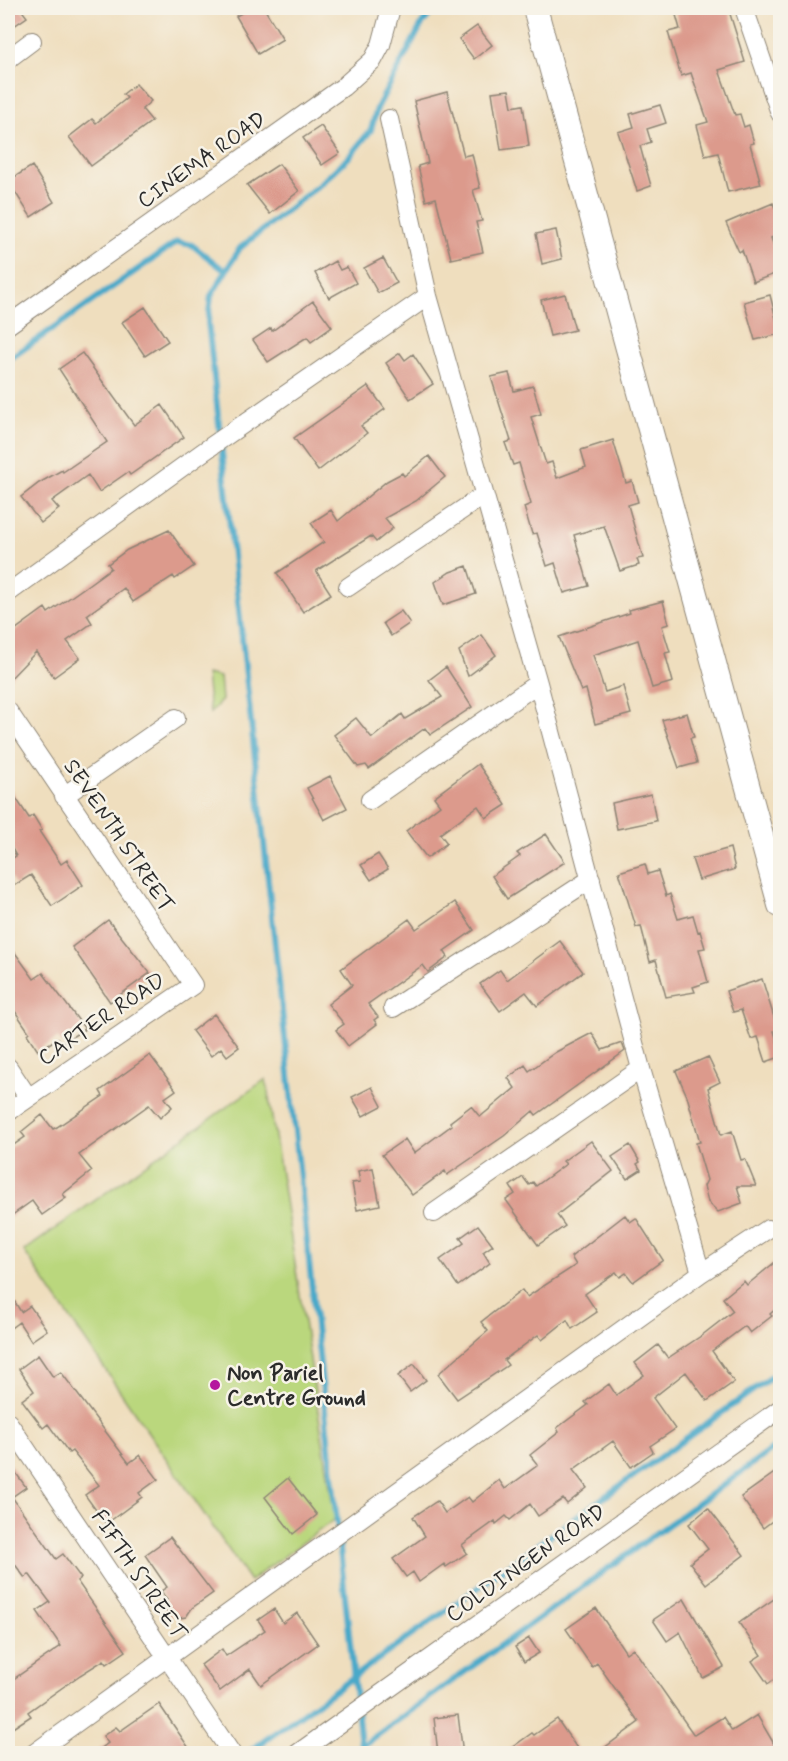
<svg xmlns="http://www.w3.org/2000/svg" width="788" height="1761" font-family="Mynerve,sans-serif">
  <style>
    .green { fill: #bad77d; stroke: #728154; stroke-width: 1.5 }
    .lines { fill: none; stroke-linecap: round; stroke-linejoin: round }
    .stream { stroke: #4aa9c9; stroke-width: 6 }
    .building { fill: #dc9a8c }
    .minor-casing { stroke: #8d8474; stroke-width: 20 }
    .major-casing { stroke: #8d8474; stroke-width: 26 }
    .minor { stroke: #fff; stroke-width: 18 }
    .major { stroke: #fff; stroke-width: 24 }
    .poi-dot { fill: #b5179e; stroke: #f7f3e8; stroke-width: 2 }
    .labels { text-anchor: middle; stroke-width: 5; stroke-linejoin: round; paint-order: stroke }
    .street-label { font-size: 22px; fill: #2b2b2b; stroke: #f7f3e8 }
    .poi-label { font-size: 22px; font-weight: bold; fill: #2b2b2b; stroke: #f7f3e8; text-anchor: start }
  </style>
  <rect width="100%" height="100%" fill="#f7f3e8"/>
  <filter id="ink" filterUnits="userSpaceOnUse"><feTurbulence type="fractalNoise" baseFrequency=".0167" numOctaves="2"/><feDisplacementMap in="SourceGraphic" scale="12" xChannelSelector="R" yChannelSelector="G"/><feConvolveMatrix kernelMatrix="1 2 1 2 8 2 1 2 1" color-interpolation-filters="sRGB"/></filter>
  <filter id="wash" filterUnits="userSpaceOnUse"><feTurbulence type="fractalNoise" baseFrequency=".008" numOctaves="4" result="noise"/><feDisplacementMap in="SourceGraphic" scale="24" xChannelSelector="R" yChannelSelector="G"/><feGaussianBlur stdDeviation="1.35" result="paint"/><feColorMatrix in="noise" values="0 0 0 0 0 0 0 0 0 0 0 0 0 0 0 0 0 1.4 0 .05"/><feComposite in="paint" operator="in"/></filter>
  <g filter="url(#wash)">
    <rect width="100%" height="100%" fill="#efdebe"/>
    <!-- green -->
    <path class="green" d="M206,674L220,677L222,700L210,713Z
      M266,1079L335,1519L250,1581L24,1251Z"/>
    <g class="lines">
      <!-- stream -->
      <path class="stream" d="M8,360L177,242L192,245L224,270
        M246,1754L780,1371
        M351,1754L780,1444
        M362,1754L208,322L211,296L240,248L320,184L348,158L371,130L377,108L422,24L435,8"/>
    </g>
    <g id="blocks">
      <!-- building -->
      <path class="building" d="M8,8H20L27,17L8,30Z
        M250,8H264L283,39L258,54L236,16Z
        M674,8H726L730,14L745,62L719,70L735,115L740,114L744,127L749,125L754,143L750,144L761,184L728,192L718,153L705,156L697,125L708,122L691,73L681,76L668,32L680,29Z
        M477,26L492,45L474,59L459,39Z
        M136,84L151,101L142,109L152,121L91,166L69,137L92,119L96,123L127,98L123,94Z
        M509,90L512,107L523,105L529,146L501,150L492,92Z
        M447,92L464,156L472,154L480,188L473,190L482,221L476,222L483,252L451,259L436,198L426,201L418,166L428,163L414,101Z
        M660,105L666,123L647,129L651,142L640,146L651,186L637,191L618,132L634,127L630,114Z
        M321,126L340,153L322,165L303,138Z
        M279,164L299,191L270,214L247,185Z
        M32,166L54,202L31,217L8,181Z
        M773,203L780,221V234L771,238L780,263V272L753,282L742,250L739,252L726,223Z
        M556,230L562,259L542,264L536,234Z
        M383,258L397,283L378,293L364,268Z
        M335,261L340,270L347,267L356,283L329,298L315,273Z
        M565,294L575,330L550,336L541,300Z
        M770,295L780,334L755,340L744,302Z
        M313,301L332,327L311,342L307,337L268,362L253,340L271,328L272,331Z
        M145,307L168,341L145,356L122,322Z
        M82,353L134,425L162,405L184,437L130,475L128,472L99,492L88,475L52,501L59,509L41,523L21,497L39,483L62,470L63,472L107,442L59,369Z
        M400,353L405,360L413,354L433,384L410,399L386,363Z
        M509,373L514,391L533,386L541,414L531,417L546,464L552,462L557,478L586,467L581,450L613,440L626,483L632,481L638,502L628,505L643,558L637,559L639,565L620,571L604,526L574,535L589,586L564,593L555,563L547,566L537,533L532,534L524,507L531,504L519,463L513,465L505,443L511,441L491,377Z
        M368,386L385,409L361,426L367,433L318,471L294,438Z
        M429,456L445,477L416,501L385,518L393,528L376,542L371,536L316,571L331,594L303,612L277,573L324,542L311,523L331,510L338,521L387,481L402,473L404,476Z
        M169,530L194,566L175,579L173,576L133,602L124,588L87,615L92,623L67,641L80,658L54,677L36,652L8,681V635L45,608L48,613L85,587L111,568L108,564L127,550Z
        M467,566L476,594L443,605L435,582L450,572Z
        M663,601L669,624L662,626L670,652L665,653L673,682L652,688L638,640L593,655L605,692L623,686L631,714L595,724L586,689L581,691L559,637L630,613L629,610Z
        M401,611L410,623L391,636L383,623Z
        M482,635L496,655L468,676L459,651Z
        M446,667L472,707L430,735L425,728L369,769L366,765L358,767L334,735L356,718L372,738L402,714L405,719L442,697L429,680Z
        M687,713L694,737L690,738L697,763L679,768L662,720Z
        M478,764L506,805L486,818L478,806L440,834L447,843L427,858L406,831L440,805L434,797Z
        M330,776L347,808L324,820L307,788Z
        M8,786L29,818L33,815L42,830L39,831L61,864L67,860L83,885L52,906L31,875L15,885L8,873V861L16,856L8,841Z
        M651,794L656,821L617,829L612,803Z
        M546,834L565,862L507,899L492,876L520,856L517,853Z
        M730,848L735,869L699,880L692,859Z
        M378,854L388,869L371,880L361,865Z
        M645,864L648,874L658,871L666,896L670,894L678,919L693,915L698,932L700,931L705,948L699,949L708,982L693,987L695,992L666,997L656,960L650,962L641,926L636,927L619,872Z
        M455,902L474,930L444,951L448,957L428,972L423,965L368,1004L378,1017L374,1020L377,1024L348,1046L336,1030L344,1024L328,1004L352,985L341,969L409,919L416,929Z
        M108,920L150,973L110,1002L72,947Z
        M560,941L583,972L537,1006L526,992L500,1011L480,984L500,970L507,980Z
        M8,943L34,979L43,973L85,1029L62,1043L58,1038L38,1051L27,1034L29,1032L8,1001Z
        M762,979L778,1030L774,1031L780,1050V1057L766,1062L758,1037L751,1039L741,1010L733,1012L726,991Z
        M214,1014L239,1047L227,1056L221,1048L211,1056L192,1031Z
        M592,1033L602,1050L622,1043L625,1051L536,1115L533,1111L504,1136L447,1175L445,1171L412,1195L382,1155L405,1139L414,1153L452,1125L450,1122L471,1106L480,1117L515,1088L508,1078L525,1065L529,1071L556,1052Z
        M150,1055L176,1090L165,1098L172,1107L160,1118L149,1105L79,1155L92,1171L63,1194L66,1198L42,1215L32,1201L8,1218V1149L25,1137L21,1132L42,1115L53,1129L57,1127L103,1096L100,1091Z
        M708,1057L720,1082L708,1088L721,1135L732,1131L741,1160L745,1159L756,1186H737L742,1203L718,1212L708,1202L704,1186L707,1180L696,1143L700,1142L687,1096L676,1071Z
        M372,1087L382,1106L363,1116L352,1097Z
        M591,1141L613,1171L557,1215L565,1226L538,1245L506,1200L515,1194L510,1186L523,1177L529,1185L533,1182L536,1186L566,1164L563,1161Z
        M630,1145L640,1162L637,1164L641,1170L627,1179L612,1157Z
        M373,1168L380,1205L357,1210L352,1183L360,1182L358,1171Z
        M625,1215L630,1222L636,1218L663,1260L633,1282L626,1273L620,1277L616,1272L585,1294L597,1312L572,1329L567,1320L542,1340L538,1335L504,1360L508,1365L457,1399L438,1374L488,1331L481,1322L522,1290L527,1297L576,1265L571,1257Z
        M478,1225L493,1245L483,1252L490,1263L458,1286L440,1260L464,1243L460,1238Z
        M780,1258V1305L770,1314L772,1316L750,1333L745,1326L712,1351L734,1382L707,1401L686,1372L653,1398L675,1429L650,1446L653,1452L631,1467L613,1441L573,1470L587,1488L567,1504L563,1499L538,1516L530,1504L510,1520L506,1516L496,1524L495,1521L462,1545L467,1553L446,1567L444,1564L419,1582L413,1572L406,1577L393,1559L425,1536L413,1517L437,1501L445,1513L468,1497L472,1502L499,1480L505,1489L538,1465L530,1455L559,1432L557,1428L588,1405L585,1402L609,1384L616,1395L644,1375L635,1363L658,1345L668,1358L701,1336L733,1311L723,1298L744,1281L747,1285Z
        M8,1291L21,1312L30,1306L47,1330L31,1341L19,1322L8,1330Z
        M38,1355L53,1377L61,1372L129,1463L140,1455L158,1479L139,1493L142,1497L106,1524L85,1495L99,1485L72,1451L69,1453L48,1424L43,1428L22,1400L34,1391L19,1369Z
        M414,1364L426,1380L410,1392L398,1376Z
        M8,1462L26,1487L12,1497L56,1559L63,1554L81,1578L77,1581L126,1651L107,1664L104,1660L80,1675L28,1712L31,1716L8,1731V1683L61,1646L37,1611L50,1602L29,1574L25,1578L8,1555Z
        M780,1469V1515L763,1528L741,1497Z
        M288,1478L317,1515L293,1534L265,1497Z
        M708,1508L744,1555L706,1584L690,1563L708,1549L689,1524Z
        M170,1537L213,1593L192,1608L186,1617L180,1618L168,1614L161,1604L167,1600L161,1591L167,1587L145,1555Z
        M780,1595V1675L768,1684L752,1661L761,1655L739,1623Z
        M684,1599L724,1667L703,1678L680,1632L667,1641L653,1620Z
        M596,1608L626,1653L633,1648L694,1735L723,1717L732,1731L757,1715L780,1754H596L639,1722L597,1663L592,1667L566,1629Z
        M274,1609L283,1623L297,1613L318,1644L261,1685L250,1669L220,1691L201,1665L222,1649L226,1656L265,1630L258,1620Z
        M529,1638L539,1653L524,1662L515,1647Z
        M159,1704L193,1754H94L108,1743L103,1736L116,1727L120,1731Z
        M458,1715L463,1754H438L434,1718Z
        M557,1719L581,1754H503L532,1733L534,1735Z"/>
    </g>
  </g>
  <g filter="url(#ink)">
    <use href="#blocks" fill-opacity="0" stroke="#8d8474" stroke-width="1.5"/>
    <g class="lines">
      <defs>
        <path id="minor" d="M744,8L780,113
          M8,59L32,41
          M389,119L428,296L538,683L641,1069L701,1273
          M8,325L343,87L373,60L381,45L391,8
          M348,587L484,495
          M8,593L203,452L428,296
          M8,711L193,985L8,1112
          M64,796L176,718
          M370,800L538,683
          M393,1008L591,879
          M8,1067L28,1097
          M434,1213L641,1069
          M8,1422L232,1754
          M33,1754L701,1273L768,1229
          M297,1754L780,1409"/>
        <path id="major" d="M535,8L780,905"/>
      </defs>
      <!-- minor casing -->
      <use href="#minor" class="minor-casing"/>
      <!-- major casing -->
      <use href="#major" class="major-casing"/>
      <!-- minor -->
      <use href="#minor" class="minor"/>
      <!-- major -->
      <use href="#major" class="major"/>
    </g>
  </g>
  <!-- markers -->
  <circle class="poi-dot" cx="215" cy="1385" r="6"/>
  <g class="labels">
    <!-- street labels -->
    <g class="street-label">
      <text transform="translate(201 159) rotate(-35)" y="8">CINEMA ROAD</text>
      <text transform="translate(120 835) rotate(56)" y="8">SEVENTH STREET</text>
      <text transform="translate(101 1018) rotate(-34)" y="8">CARTER ROAD</text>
      <text transform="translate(525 1562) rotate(-35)" y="8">COLDINGEN ROAD</text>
      <text transform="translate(140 1574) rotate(56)" y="8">FIFTH STREET</text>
    </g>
    <!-- poi labels -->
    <g class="poi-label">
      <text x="227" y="1380">Non Pariel<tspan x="227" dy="25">Centre Ground</tspan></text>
    </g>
  </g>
  <!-- margin -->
  <rect width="788" height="1761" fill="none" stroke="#f7f3e8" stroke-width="30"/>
</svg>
